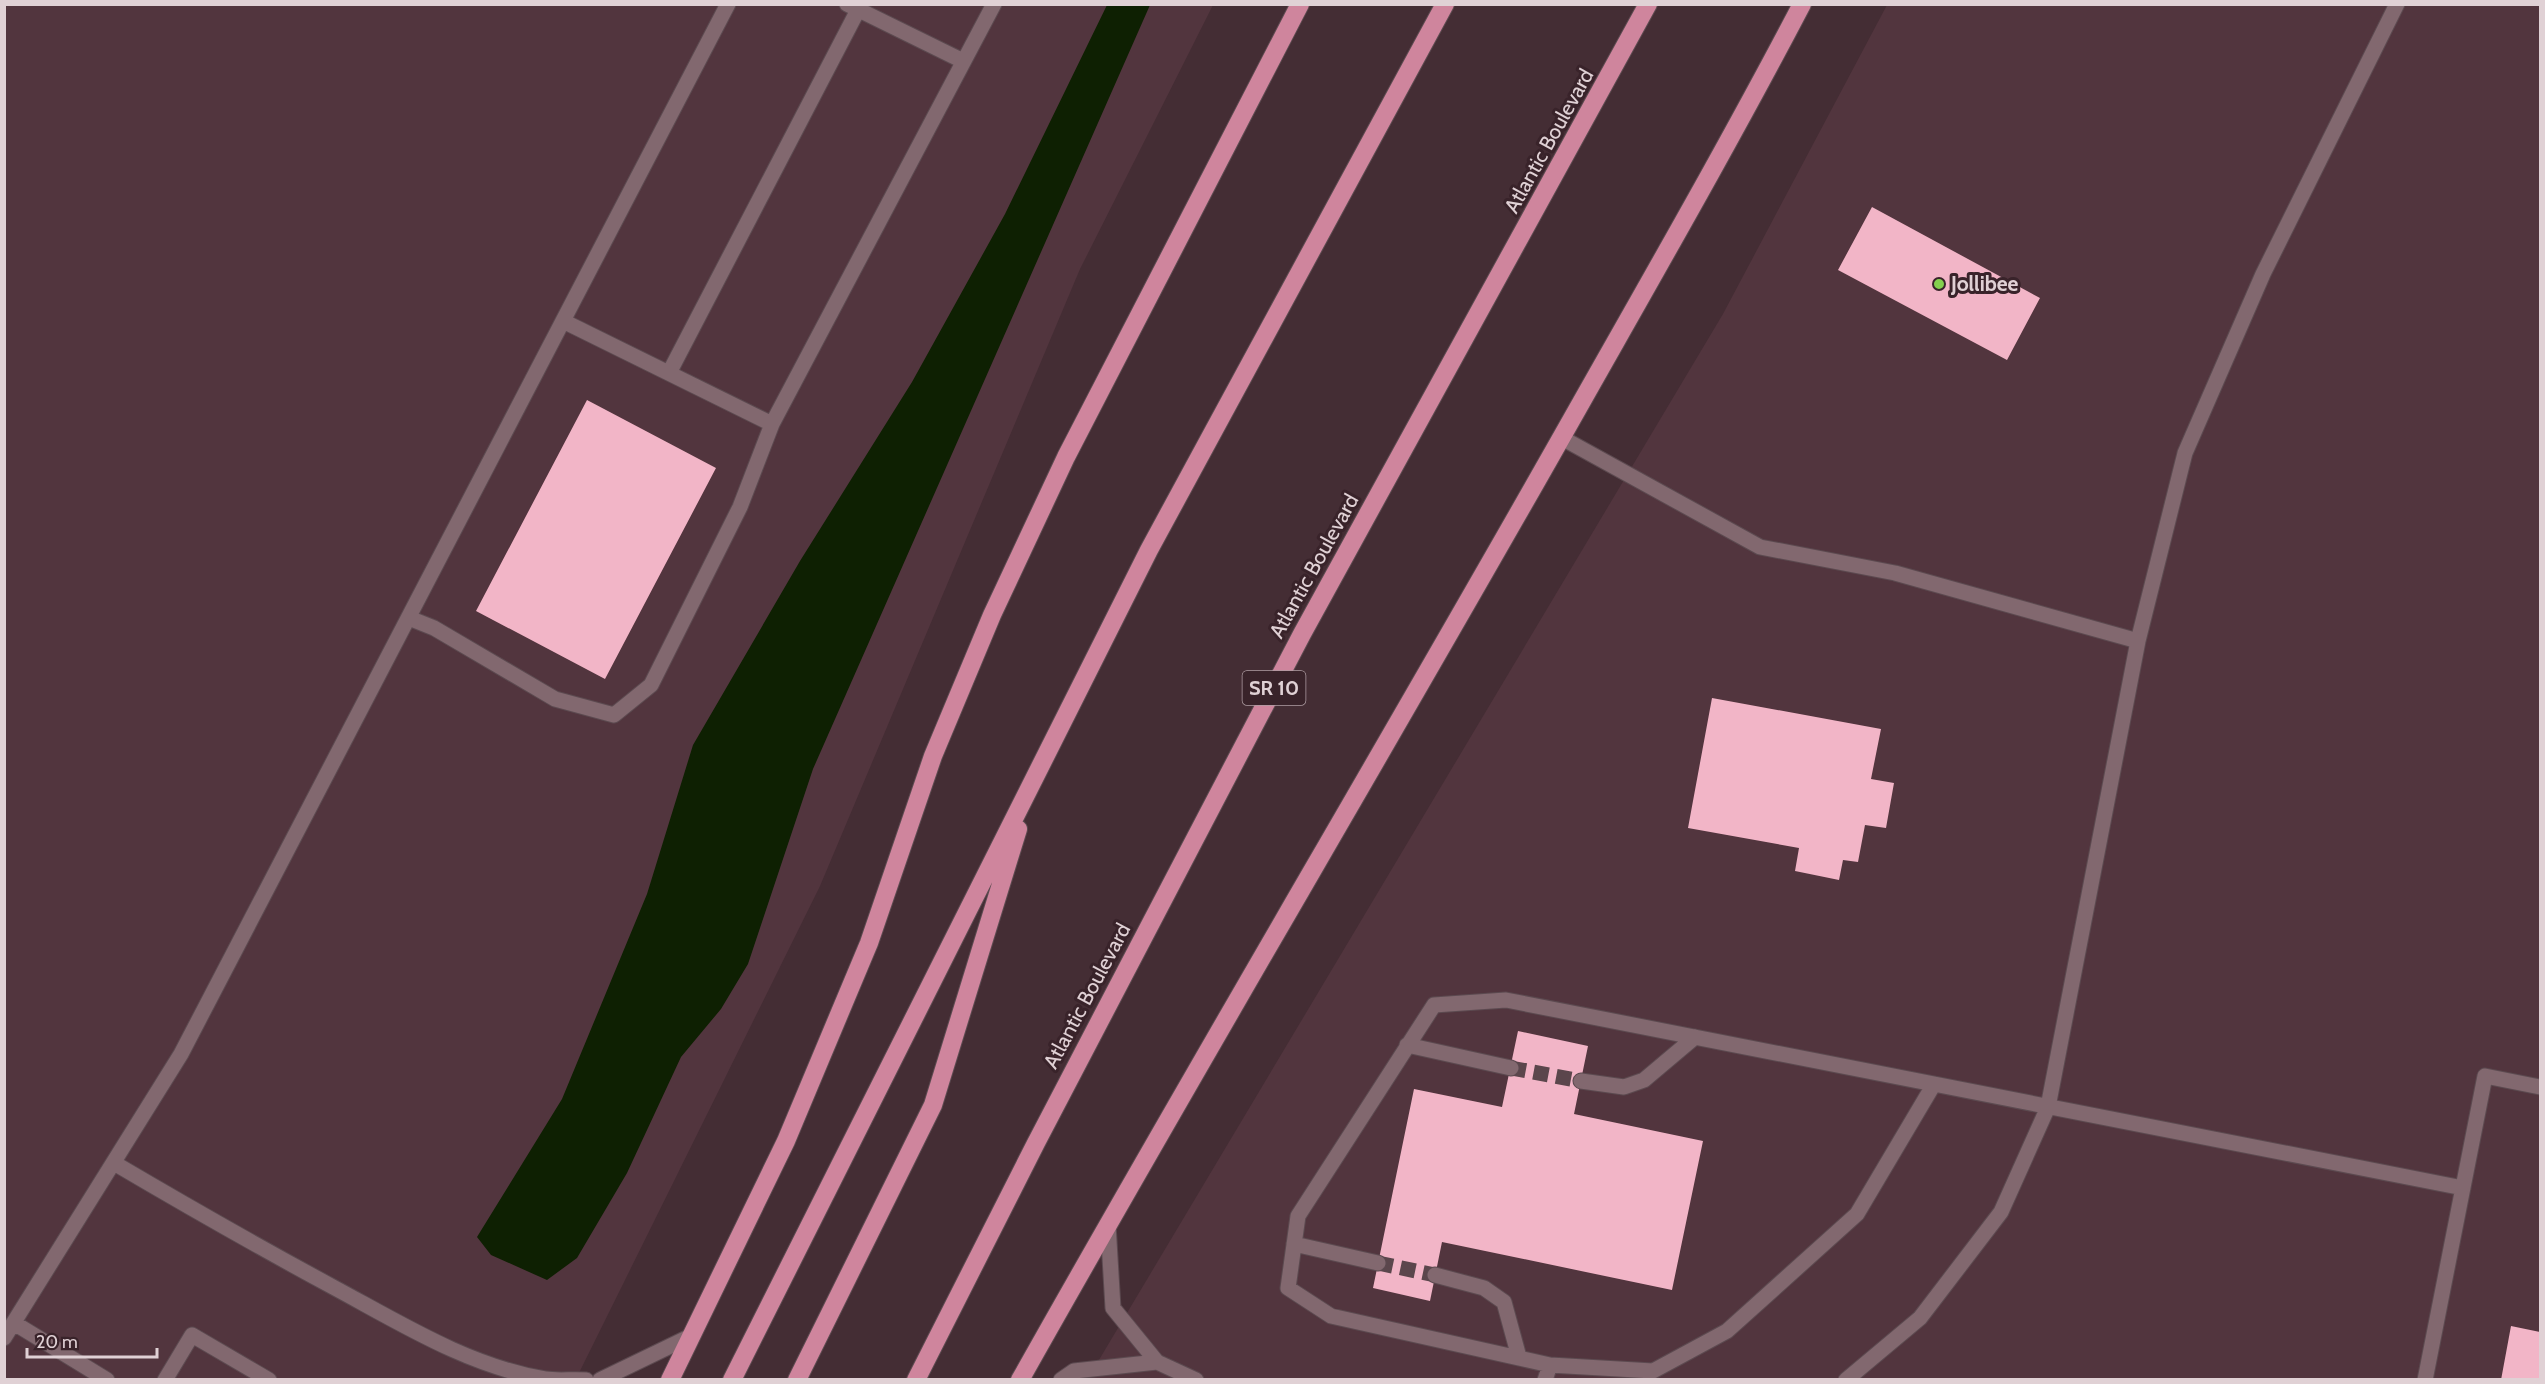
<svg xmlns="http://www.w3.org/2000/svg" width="2545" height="1384" font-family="Cabin,sans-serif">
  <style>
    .built { fill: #52353e }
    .water { fill: #0e2002 }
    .building { fill: #f2b5c7 }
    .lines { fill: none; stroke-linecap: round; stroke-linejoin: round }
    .minor-tunnel { stroke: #5b464c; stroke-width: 15; stroke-dasharray: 15 8; stroke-linecap: butt }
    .minor-casing { stroke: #5c4a50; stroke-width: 17 }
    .highway-casing { stroke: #5c4a50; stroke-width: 20 }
    .minor { stroke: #82686f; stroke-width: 15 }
    .highway { stroke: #cf859d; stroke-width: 18 }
    .poi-dot { fill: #84d04e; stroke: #39232a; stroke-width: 2 }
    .labels { text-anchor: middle; stroke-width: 6; stroke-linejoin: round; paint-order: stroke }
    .shield { fill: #39232a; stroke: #ae9da2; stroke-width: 1.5 }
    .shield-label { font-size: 20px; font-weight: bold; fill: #e0d1d5 }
    .street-label { font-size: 21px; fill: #e0d1d5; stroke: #39232a }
    .poi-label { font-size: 21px; font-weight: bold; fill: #e0d1d5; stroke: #39232a; text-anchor: start }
  </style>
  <rect width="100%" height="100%" fill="#442d34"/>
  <!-- built -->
  <path class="built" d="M5,5H1213L1080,269L820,886L576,1379L5,1380Z
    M1887,5H2540V1379L1087,1380L1723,314Z"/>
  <!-- water -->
  <path class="water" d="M1107,5H1150L813,769L748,964L721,1009L681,1057L627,1173L577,1258L547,1280L491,1255L477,1237L562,1099L647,894L693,745L800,561L912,382L1005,214Z"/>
  <!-- building -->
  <path class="building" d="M1872,207L2040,298L2007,360L1838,270Z
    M587,400L716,468L605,679L476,611Z
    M1712,698L1881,729L1871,779L1894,783L1886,828L1865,825L1858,862L1843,860L1839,880L1795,871L1799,848L1688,828Z
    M1518,1031L1588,1046L1574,1114L1703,1141L1672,1290L1442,1242L1430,1301L1373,1288L1414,1089L1502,1107Z
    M2511,1326L2540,1332V1380H2501Z"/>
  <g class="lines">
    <!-- minor-tunnel -->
    <path class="minor-tunnel" d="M1511,1068L1581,1081
      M1378,1263L1435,1275"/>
    <defs>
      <path id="minor" d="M847,4L963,61
        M563,321L772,424
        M669,373L858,10
        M1562,438L1760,547L1895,573L2138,641
        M409,618L434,628L555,699L614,715L651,685L740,507L772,424L994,4
        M1407,1045L1511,1068
        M1581,1081L1624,1087L1644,1080L1695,1037
        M1934,1084L1857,1214L1727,1331L1653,1371L1550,1365L1331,1316L1288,1288L1298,1216L1434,1005L1506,1000L2463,1188
        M114,1163C187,1206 259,1247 333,1287C400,1323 468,1366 545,1379C558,1381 572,1379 586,1380
        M1108,1224L1113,1308L1157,1362L1196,1380
        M1294,1244L1378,1263
        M1435,1275L1484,1288L1504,1302L1519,1357
        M14,1323L107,1380
        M4,1338L181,1054L728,4
        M165,1380L192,1335L269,1380
        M600,1380L689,1337
        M1061,1380L1074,1371L1157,1362
        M1545,1380L1550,1365
        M1846,1380L1920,1318L2001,1212L2048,1107L2138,641L2185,453L2263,274L2397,4
        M2425,1380L2485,1076L2540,1087"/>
      <path id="highway" d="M670,1380L786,1141L869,943L933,756L992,615L1066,457L1300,4
        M732,1380L1149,550L1445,4
        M797,1380L933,1105L1018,829
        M916,1380L1036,1143L1302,634L1648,4
        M1020,1380C1206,1049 1400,724 1586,394C1659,265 1733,136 1802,4"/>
    </defs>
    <!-- minor casing -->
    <use href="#minor" class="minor-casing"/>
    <!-- highway casing -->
    <use href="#highway" class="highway-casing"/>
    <!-- minor -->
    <use href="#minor" class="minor"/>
    <!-- highway -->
    <use href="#highway" class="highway"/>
  </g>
  <!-- markers -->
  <circle class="poi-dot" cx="1939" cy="284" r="6"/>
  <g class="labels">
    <!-- shield labels -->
    <rect class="shield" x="1242.5" y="671" width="63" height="34" rx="4.5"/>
    <g class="shield-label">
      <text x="1274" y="695">SR 10</text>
    </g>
    <!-- street labels -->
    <g class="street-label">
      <text transform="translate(1549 141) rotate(-61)" y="7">Atlantic Boulevard</text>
      <text transform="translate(1314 566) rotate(-61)" y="7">Atlantic Boulevard</text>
      <text transform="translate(1087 996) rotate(-62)" y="7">Atlantic Boulevard</text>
    </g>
    <!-- poi labels -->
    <g class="poi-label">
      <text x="1951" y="291">Jollibee</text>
    </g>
  </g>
  <!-- border -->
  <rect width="2545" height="1384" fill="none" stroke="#e0d1d5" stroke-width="12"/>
  <!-- scale -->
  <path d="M27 1348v9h130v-9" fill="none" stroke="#e0d1d5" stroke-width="3"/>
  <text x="36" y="1348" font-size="18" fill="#e0d1d5" stroke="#39232a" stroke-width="4.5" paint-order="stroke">20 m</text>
</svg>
